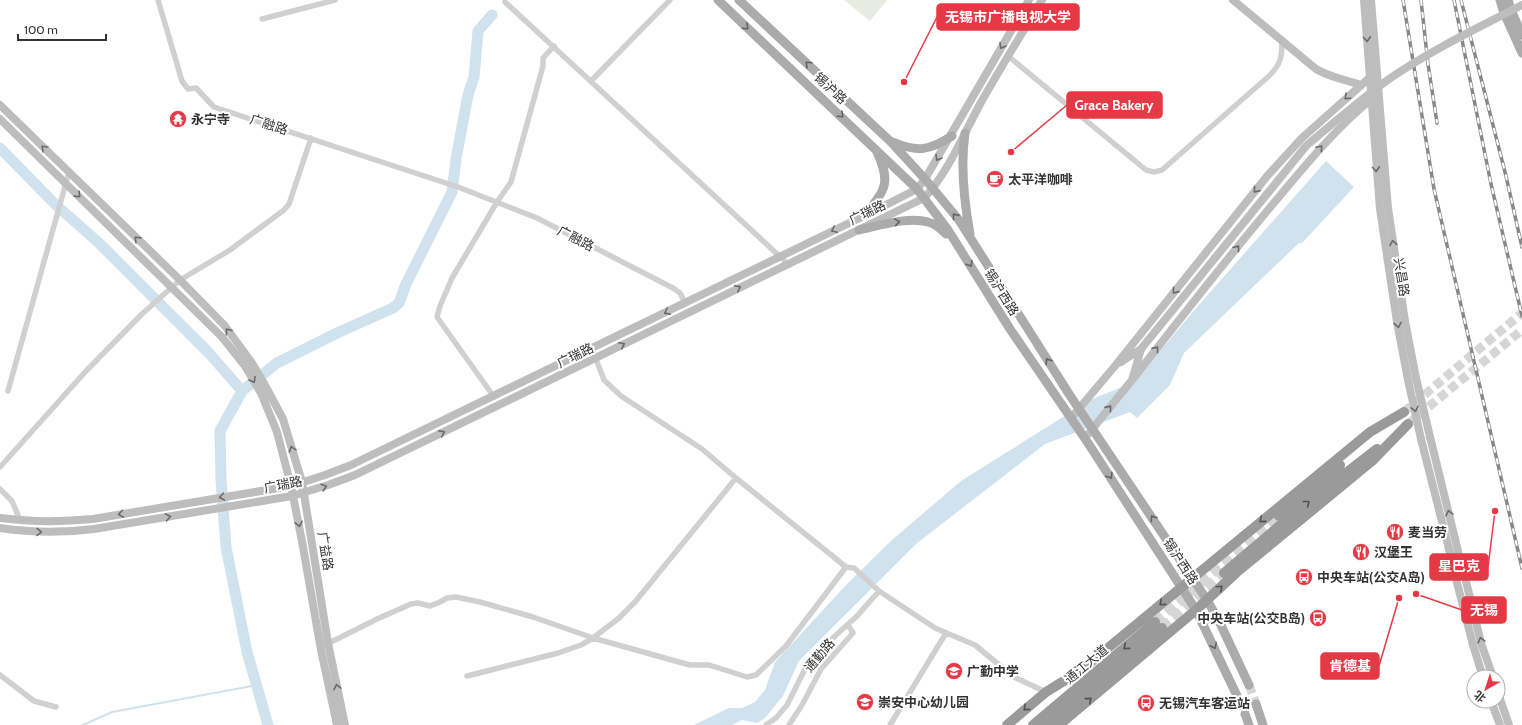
<svg xmlns="http://www.w3.org/2000/svg" width="1522" height="725" font-family="Cabin,'Noto Sans SC',sans-serif">
  <style>
    .green { fill: #e6ecdf }
    .water { fill: #cfe2ee }
    .lines { fill: none; stroke-linecap: round; stroke-linejoin: round }
    .stream { stroke: #cfe2ee; stroke-width: 2 }
    .river { stroke: #cfe2ee; stroke-width: 11 }
    .secondary-tunnel { stroke: #d6d6d6; stroke-width: 8; stroke-dasharray: 8 4; stroke-linecap: butt }
    .primary-tunnel { stroke: #d6d6d6; stroke-width: 9; stroke-dasharray: 9 4.5; stroke-linecap: butt }
    .highway-tunnel { stroke: #d6d6d6; stroke-width: 10; stroke-dasharray: 10 5; stroke-linecap: butt }
    .street { stroke: #d0d0d0; stroke-width: 5.5 }
    .secondary { stroke: #bdbdbd; stroke-width: 8 }
    .primary { stroke: #ababab; stroke-width: 9 }
    .highway { stroke: #9a9a9a; stroke-width: 10 }
    .rail-casing { stroke: #888; stroke-width: 3.5 }
    .rail { stroke: #fff; stroke-width: 2; stroke-dasharray: 6; stroke-linecap: butt }
    .secondary-bridge { stroke: #bdbdbd; stroke-width: 8 }
    .oneway { stroke: #636363 }
    .oneway2 { stroke: #6a6a6a }
    .oneway3 { stroke: #525252 }
    .labels { text-anchor: middle; stroke-width: 4; stroke-linejoin: round; paint-order: stroke }
    .street-label { font-size: 13px; fill: #333; stroke: #fff }
    .poi-label { font-size: 13px; font-weight: bold; fill: #333; stroke: #fff; text-anchor: start }
    .leader { fill: none; stroke: #e63946; stroke-width: 1.5 }
    .callout-dot { fill: #e63946; stroke: #fff; stroke-width: 1.5 }
    .callout { fill: #e63946; stroke: #e63946; stroke-width: 1.5 }
    .callout-label { font-size: 14px; text-anchor: middle; font-weight: bold; fill: #fff }
  </style>
  <rect width="100%" height="100%" fill="#fff"/>
  <!-- green -->
  <path class="green" d="M844,0H887L870,21Z"/>
  <!-- water -->
  <path class="water" d="M1326,161L1354,187L1302,243H1299L1184,353L1170,385L1137,418L1130,412L1045,444L916,544L799,661L783,696L765,718L757,723L742,720L732,725H694L729,708H742L755,702L765,690L775,662L848,583L892,540L961,481L1090,400L1134,382L1197,307Z"/>
  <g class="lines">
    <!-- stream -->
    <path class="stream" d="M83,725L112,712L257,685"/>
    <!-- river -->
    <path class="river" d="M0,148L56,205L99,243L209,353L242,391
      M268,725L247,652L226,547L221,480L220,431L242,391L277,363L337,333L393,308L399,303L406,284L452,192L456,159L468,95L474,77L478,31L492,15"/>
    <!-- secondary-tunnel -->
    <path class="secondary-tunnel" d="M1458,551L1463,569
      M1450,553L1454,571"/>
    <!-- primary-tunnel -->
    <path class="primary-tunnel" d="M1404,412L1522,313
      M1408,424L1522,330
      M1249,685L1256,704
      M1239,700L1245,714"/>
    <!-- highway-tunnel -->
    <path class="highway-tunnel" d="M1155,622L1279,516
      M1162,628L1224,573"/>
    <!-- street -->
    <path class="street" d="M158,0L182,81L188,89L196,88L214,107L458,187L537,218L673,288L680,293L685,303
      M505,2L788,264
      M262,19L335,0
      M1008,56L1146,170L1154,172L1162,170L1269,76C1281,64 1282,57 1282,41
      M591,81L670,0
      M592,349L604,380L621,396L702,449L736,478L846,567L854,568L879,591L935,628L975,645L1014,677L1046,692
      M8,391L69,172
      M494,397L437,317L440,306L452,278L497,202L511,182L543,66V58L554,46
      M0,467L86,371L142,314L180,280L230,250L284,210L289,204L311,138
      M0,489L12,501L20,520
      M325,645L377,619L411,604L418,603L430,606L440,602L447,598L456,597L480,602L533,617L593,638L679,662L690,665H709L747,677L756,675L786,646L846,567
      M0,675L34,701L56,707
      M467,676L558,653L581,645L593,638L619,618L635,602L736,478
      M766,725L776,718L787,705L806,667L835,636L857,616L879,591
      M789,725L802,705L821,669L853,633L848,625
      M890,725L946,633"/>
    <!-- secondary -->
    <path class="secondary" d="M1233,0L1316,69C1331,78 1344,79 1361,85
      M1364,0L1380,209L1397,322L1408,380
      M1371,0L1388,208L1405,321L1416,378
      M0,105L180,280L225,326L252,363L266,387L283,419L302,482L328,643L345,725
      M0,119L222,337L245,366L261,393L277,432L291,486L302,541L321,650L337,725
      M1132,380C1180,319 1228,257 1278,198C1308,162 1338,126 1374,97
      M1071,418L1115,366L1268,175L1302,138L1376,72
      M1430,437L1458,551
      M1085,438L1132,380L1141,349L1121,362
      M1421,439L1450,553
      M0,518C31,522 62,522 93,519L291,486L325,475L351,465L876,210L917,189L925,179L1029,0
      M0,528C32,533 63,533 94,529L292,496L328,485L355,475L924,198C947,174 963,136 979,106C999,70 1021,35 1042,0
      M1463,569L1481,643L1493,677
      M1454,571L1473,645L1483,677
      M1498,693L1509,725
      M1491,701L1500,725"/>
    <!-- primary -->
    <path class="primary" d="M718,0L917,189L948,230L1010,329L1088,443L1196,610L1239,700
      M739,0L890,141L925,179L959,220L1069,394L1207,600L1219,621L1249,685
      M1500,0L1504,13L1522,53
      M1508,0L1511,10L1522,35
      M965,133C960,167 964,201 970,234
      M893,142C918,153 930,150 952,136
      M865,215C886,189 891,183 877,152
      M859,230C878,226 909,216 928,222C936,224 941,229 946,234
      M1256,704L1263,725
      M1245,714L1249,725"/>
    <!-- highway -->
    <path class="highway" d="M1279,516L1340,465
      M1224,573L1297,511L1377,449
      M1007,725L1046,692L1080,671L1370,432L1404,412
      M1033,725L1155,622
      M1046,725L1162,628
      M1059,725L1196,610L1237,572L1372,461L1408,424"/>
    <defs>
      <path id="rail" d="M1403,0L1434,189L1522,568
        M1421,0L1428,64L1437,123
        M1454,0L1491,184L1522,316
        M1461,0L1506,176L1522,247"/>
    </defs>
    <!-- rail casing -->
    <use href="#rail" class="rail-casing"/>
    <!-- rail -->
    <use href="#rail" class="rail"/>
    <!-- secondary-bridge -->
    <path class="secondary-bridge" d="M1141,349L1306,146C1333,123 1360,100 1389,79C1431,50 1478,28 1522,5
      M1416,378L1430,437
      M1408,380L1421,439"/>
  </g>
  <!-- one-way arrows -->
  <defs><path id="oneway-chevron" d="M-2-3.5L2.5 0L-2 3.5" fill="none" stroke-width="1.6" stroke-linecap="round" stroke-linejoin="round"/></defs>
  <g class="oneway">
    <use href="#oneway-chevron" transform="translate(746 27) rotate(43)"/>
    <use href="#oneway-chevron" transform="translate(808 64) rotate(-137)"/>
    <use href="#oneway-chevron" transform="translate(841 115) rotate(43)"/>
    <use href="#oneway-chevron" transform="translate(955 216) rotate(-129)"/>
    <use href="#oneway-chevron" transform="translate(897 222) rotate(-9)"/>
    <use href="#oneway-chevron" transform="translate(970 264) rotate(58)"/>
    <use href="#oneway-chevron" transform="translate(1048 361) rotate(-122)"/>
    <use href="#oneway-chevron" transform="translate(1110 476) rotate(57)"/>
    <use href="#oneway-chevron" transform="translate(1153 518) rotate(-123)"/>
    <use href="#oneway-chevron" transform="translate(1214 646) rotate(64)"/>
  </g>
  <g class="oneway2">
    <use href="#oneway-chevron" transform="translate(1367 39) rotate(86)"/>
    <use href="#oneway-chevron" transform="translate(1002 46) rotate(121)"/>
    <use href="#oneway-chevron" transform="translate(1347 97) rotate(138)"/>
    <use href="#oneway-chevron" transform="translate(44 148) rotate(-135)"/>
    <use href="#oneway-chevron" transform="translate(1320 148) rotate(-50)"/>
    <use href="#oneway-chevron" transform="translate(938 158) rotate(121)"/>
    <use href="#oneway-chevron" transform="translate(1376 169) rotate(86)"/>
    <use href="#oneway-chevron" transform="translate(1256 190) rotate(129)"/>
    <use href="#oneway-chevron" transform="translate(78 195) rotate(44)"/>
    <use href="#oneway-chevron" transform="translate(834 230) rotate(155)"/>
    <use href="#oneway-chevron" transform="translate(137 239) rotate(-136)"/>
    <use href="#oneway-chevron" transform="translate(1393 243) rotate(-99)"/>
    <use href="#oneway-chevron" transform="translate(1237 248) rotate(-52)"/>
    <use href="#oneway-chevron" transform="translate(738 288) rotate(-26)"/>
    <use href="#oneway-chevron" transform="translate(1175 291) rotate(129)"/>
    <use href="#oneway-chevron" transform="translate(667 312) rotate(154)"/>
    <use href="#oneway-chevron" transform="translate(1398 325) rotate(80)"/>
    <use href="#oneway-chevron" transform="translate(228 331) rotate(-127)"/>
    <use href="#oneway-chevron" transform="translate(622 345) rotate(-26)"/>
    <use href="#oneway-chevron" transform="translate(1156 349) rotate(-51)"/>
    <use href="#oneway-chevron" transform="translate(253 380) rotate(60)"/>
    <use href="#oneway-chevron" transform="translate(1109 408) rotate(-51)"/>
    <use href="#oneway-chevron" transform="translate(1415 409) rotate(78)"/>
    <use href="#oneway-chevron" transform="translate(442 433) rotate(-26)"/>
    <use href="#oneway-chevron" transform="translate(292 449) rotate(-107)"/>
    <use href="#oneway-chevron" transform="translate(324 487) rotate(-17)"/>
    <use href="#oneway-chevron" transform="translate(222 497) rotate(170)"/>
    <use href="#oneway-chevron" transform="translate(1449 513) rotate(-104)"/>
    <use href="#oneway-chevron" transform="translate(121 514) rotate(172)"/>
    <use href="#oneway-chevron" transform="translate(168 517) rotate(-10)"/>
    <use href="#oneway-chevron" transform="translate(299 524) rotate(78)"/>
    <use href="#oneway-chevron" transform="translate(39 532) rotate(2)"/>
    <use href="#oneway-chevron" transform="translate(1481 640) rotate(-105)"/>
    <use href="#oneway-chevron" transform="translate(337 687) rotate(-102)"/>
  </g>
  <g class="oneway3">
    <use href="#oneway-chevron" transform="translate(1307 503) rotate(-38)"/>
    <use href="#oneway-chevron" transform="translate(1262 520) rotate(140)"/>
    <use href="#oneway-chevron" transform="translate(1220 588) rotate(-43)"/>
    <use href="#oneway-chevron" transform="translate(1162 603) rotate(140)"/>
    <use href="#oneway-chevron" transform="translate(1126 647) rotate(140)"/>
    <use href="#oneway-chevron" transform="translate(1089 700) rotate(-40)"/>
    <use href="#oneway-chevron" transform="translate(1026 708) rotate(140)"/>
  </g>
  <!-- icons -->
  <defs>
    <symbol id="temple-disc" viewBox="-11 -11 22 22"><circle r="9.5" fill="#e63946" stroke="#fff"/><path d="M0-6L5-2H3V0L6.5 2.5H4V6H1.5V3h-3V6H-4V2.5H-6.5L-3 0V-2H-5Z" fill="#fff"/></symbol>
    <symbol id="cafe-disc" viewBox="-11 -11 22 22"><circle r="9.5" fill="#e63946" stroke="#fff"/><path d="M-5.5-4.5H6V0H3Q3 3.5 0 3.5H-2.5Q-5.5 3.5-5.5 0ZM3-3.2v2h1.7v-2ZM-6 4.5H4V6H-6Z" fill="#fff"/></symbol>
    <symbol id="restaurant-disc" viewBox="-11 -11 22 22"><circle r="9.5" fill="#e63946" stroke="#fff"/><path d="M-5-6h1v4h1v-4h1v4h1v-4h1v5L-1.5 .5V6h-2V.5L-5-1ZM5-6V6H3V1.5H1.5Q1.5-4 5-6Z" fill="#fff"/></symbol>
    <symbol id="bus-disc" viewBox="-11 -11 22 22"><circle r="9.5" fill="#e63946" stroke="#fff"/><path d="M-5-6H5V4H4V6H2V4H-2V6H-4V4H-5ZM-3.5-4V0h7V-4ZM-3.5 1.2v1.5H-2V1.2ZM2 1.2v1.5H3.5V1.2Z" fill="#fff"/></symbol>
    <symbol id="school-disc" viewBox="-11 -11 22 22"><circle r="9.5" fill="#e63946" stroke="#fff"/><path d="M0-5L7-2L0 1L-7-2ZM-4 1L0 2.5L4 1V4Q0 6-4 4Z" fill="#fff"/></symbol>
  </defs>
  <g fill-rule="evenodd">
    <use href="#temple-disc" x="168" y="109" width="20" height="20"/>
    <use href="#cafe-disc" x="985" y="169" width="20" height="20"/>
    <use href="#restaurant-disc" x="1385" y="522" width="20" height="20"/>
    <use href="#restaurant-disc" x="1351" y="542" width="20" height="20"/>
    <use href="#bus-disc" x="1294" y="567" width="20" height="20"/>
    <use href="#bus-disc" x="1308" y="608" width="20" height="20"/>
    <use href="#school-disc" x="944" y="661" width="20" height="20"/>
    <use href="#school-disc" x="855" y="692" width="20" height="20"/>
    <use href="#bus-disc" x="1136" y="693" width="20" height="20"/>
  </g>
  <g class="labels">
    <!-- street labels -->
    <g class="street-label">
      <text transform="translate(831 88) rotate(43)" y="5">锡沪路</text>
      <text transform="translate(269 124) rotate(18)" y="5">广融路</text>
      <text transform="translate(867 212) rotate(-26)" y="5">广瑞路</text>
      <text transform="translate(576 238) rotate(27)" y="5">广融路</text>
      <text transform="translate(1402 277) rotate(81)" y="5">兴昌路</text>
      <text transform="translate(1002 292) rotate(58)" y="5">锡沪西路</text>
      <text transform="translate(575 355) rotate(-26)" y="5">广瑞路</text>
      <text transform="translate(283 484) rotate(-11)" y="5">广瑞路</text>
      <text transform="translate(326 551) rotate(81)" y="5">广益路</text>
      <text transform="translate(1181 561) rotate(57)" y="5">锡沪西路</text>
      <text transform="translate(819 655) rotate(-50)" y="5">通勤路</text>
      <text transform="translate(1086 664) rotate(-40)" y="5">通江大道</text>
    </g>
    <!-- poi labels -->
    <g class="poi-label">
      <text x="191" y="124">永宁寺</text>
      <text x="1008" y="184">太平洋咖啡</text>
      <text x="1408" y="537">麦当劳</text>
      <text x="1374" y="557">汉堡王</text>
      <text x="1317" y="582">中央车站(公交A岛)</text>
      <text x="1305" y="623" text-anchor="end">中央车站(公交B岛)</text>
      <text x="967" y="676">广勤中学</text>
      <text x="878" y="707">崇安中心幼儿园</text>
      <text x="1159" y="708">无锡汽车客运站</text>
    </g>
  </g>
  <!-- callouts -->
  <path class="leader" d="M904 82L937 17M1011 152L1067 105M1495 511L1488 567M1416 594L1462 610M1399 598L1379 666"/>
  <g class="callout-dot">
    <circle cx="904" cy="82" r="4"/>
    <circle cx="1011" cy="152" r="4"/>
    <circle cx="1495" cy="511" r="4"/>
    <circle cx="1416" cy="594" r="4"/>
    <circle cx="1399" cy="598" r="4"/>
  </g>
  <g class="callout">
    <rect x="937" y="4" width="142" height="26" rx="4"/>
    <rect x="1067" y="92" width="95" height="26" rx="4"/>
    <rect x="1430" y="554" width="58" height="26" rx="4"/>
    <rect x="1462" y="597" width="44" height="26" rx="4"/>
    <rect x="1321" y="653" width="58" height="26" rx="4"/>
  </g>
  <g class="callout-label">
    <text x="1008" y="22">无锡市广播电视大学</text>
    <text x="1114" y="110">Grace Bakery</text>
    <text x="1459" y="571">星巴克</text>
    <text x="1484" y="615">无锡</text>
    <text x="1350" y="671">肯德基</text>
  </g>
  <!-- north arrow -->
  <g transform="translate(1486 689) rotate(219)"><circle r="19" fill="#ffffff" stroke="#adadad"/>
  <path d="M0-3L7 15L0 10L-7 15Z" fill="#e63946"/>
  <text y="-6" font-size="11" font-weight="bold" text-anchor="middle" fill="#333333">北</text>
  </g>
  <!-- scale -->
  <path d="M18 34v6h88v-6" fill="none" stroke="#333333" stroke-width="2"/>
  <text x="24" y="34" font-size="12" fill="#333333" stroke="#ffffff" stroke-width="3" paint-order="stroke">100 m</text>
</svg>
